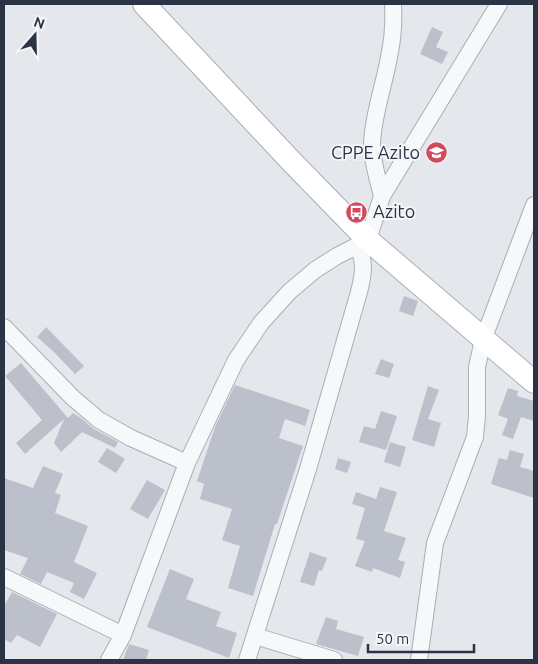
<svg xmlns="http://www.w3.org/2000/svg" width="538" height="664" font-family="Ubuntu,sans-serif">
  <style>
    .building { fill: #bbc0ca }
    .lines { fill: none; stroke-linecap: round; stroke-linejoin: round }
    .street-casing { stroke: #a9aeb7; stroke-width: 18 }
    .secondary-casing { stroke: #a9aeb7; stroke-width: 24 }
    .street { stroke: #f7f8fa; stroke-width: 16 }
    .secondary { stroke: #fff; stroke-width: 22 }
    .labels { text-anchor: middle; stroke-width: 4; stroke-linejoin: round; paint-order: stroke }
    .poi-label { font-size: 18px; fill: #2b3445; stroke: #f4f6f9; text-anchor: end }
  </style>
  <rect width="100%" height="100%" fill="#e4e7ec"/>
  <!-- building -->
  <path class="building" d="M432,27L443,32L436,47L448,52L442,64L420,54Z
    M404,296L418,301L413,316L399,311Z
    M46,327L84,366L75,374L54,352L37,337Z
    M381,359L394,364L389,378L375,374Z
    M21,363L68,418L73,413L82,419L94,429L118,442L115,448L82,432L61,452L54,443L64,419L25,454L16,443L42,420L5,376Z
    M235,385L310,410L305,426L285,419L279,438L303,446L277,524H275L253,596L228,588L240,546L222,540L232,509L200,499L204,484L197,481L215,427Z
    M428,386L439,390L428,419L441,423L434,447L412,440Z
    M508,388L518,391L517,396L534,401V421L521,417L513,439L502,435L508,419L498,415Z
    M381,411L397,416L386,450L359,442L364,426L375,429Z
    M390,442L406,447L400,467L384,462Z
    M107,448L125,459L116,473L98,462Z
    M510,450L524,454L520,467L534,471V498L491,484L499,458L507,460Z
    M338,458L351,462L347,473L335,469Z
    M43,466L63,474L55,493L61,495L55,513L88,526L74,562L97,573L84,599L70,592L74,583L47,572L41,584L20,574L28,558L4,550V478L33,488Z
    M147,480L165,490L148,519L130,509Z
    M380,487L397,492L384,531L406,538L398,560L405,562L400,578L373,568L372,572L355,566L365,541L356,539L365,508L352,504L356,492L376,499Z
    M310,552L327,558L322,571L319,570L314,586L300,582Z
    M170,569L194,579L186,599L221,612L216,626L237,633L229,658L147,627Z
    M12,592L57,614L40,647L17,635L11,643L4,639V606Z
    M326,617L338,621L336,629L364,637L358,656L316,644Z
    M129,644L149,650L146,660H123Z"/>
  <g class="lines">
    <defs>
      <path id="street" d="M382,196C378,179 372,162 372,144C373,114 384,86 389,57C393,39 394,22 393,4
        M4,327L73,398L99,420L131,438L187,463
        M4,577L123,635
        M255,636L334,660
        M109,660L123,635L187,463L236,360L261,323L289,292L315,270L337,256L368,240L382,196L499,4
        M247,660L308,469L359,292C364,272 365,264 358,244
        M419,660L435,543L475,437L477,416V367L483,340L534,205"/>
      <path id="secondary" d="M144,4L291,161L368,240L534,382"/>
    </defs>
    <!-- street casing -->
    <use href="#street" class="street-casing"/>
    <!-- secondary casing -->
    <use href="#secondary" class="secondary-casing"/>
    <!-- street -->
    <use href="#street" class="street"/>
    <!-- secondary -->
    <use href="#secondary" class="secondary"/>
  </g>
  <!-- icons -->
  <defs>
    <symbol id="school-disc" viewBox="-11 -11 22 22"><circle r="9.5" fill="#d1495b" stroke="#f4f6f9"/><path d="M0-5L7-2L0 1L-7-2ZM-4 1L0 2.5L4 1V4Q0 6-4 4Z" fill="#fff"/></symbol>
    <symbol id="bus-disc" viewBox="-11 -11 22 22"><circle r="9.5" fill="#d1495b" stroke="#f4f6f9"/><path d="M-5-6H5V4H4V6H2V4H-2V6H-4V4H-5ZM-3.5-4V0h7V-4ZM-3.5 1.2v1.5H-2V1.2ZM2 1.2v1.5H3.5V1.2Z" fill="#fff"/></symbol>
  </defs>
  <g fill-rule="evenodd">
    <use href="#school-disc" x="424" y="140" width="25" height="25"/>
    <use href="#bus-disc" x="344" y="200" width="25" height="25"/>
  </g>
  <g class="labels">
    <!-- poi labels -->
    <g class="poi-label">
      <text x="420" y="159">CPPE Azito</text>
      <text x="373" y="218" text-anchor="start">Azito</text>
    </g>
  </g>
  <!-- border -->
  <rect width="538" height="664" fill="none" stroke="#2b3445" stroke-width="10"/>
  <!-- north arrow -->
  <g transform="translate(35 35) rotate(20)" stroke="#f4f6f9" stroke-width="4" paint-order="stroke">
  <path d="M0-4L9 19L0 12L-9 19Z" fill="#2b3445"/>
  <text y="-8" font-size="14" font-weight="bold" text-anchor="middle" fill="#2b3445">N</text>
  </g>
  <!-- scale -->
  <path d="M368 644v8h106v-8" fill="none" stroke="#2b3445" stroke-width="2.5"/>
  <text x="376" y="644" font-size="15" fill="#2b3445" stroke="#f4f6f9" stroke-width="4" paint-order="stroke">50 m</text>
</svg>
